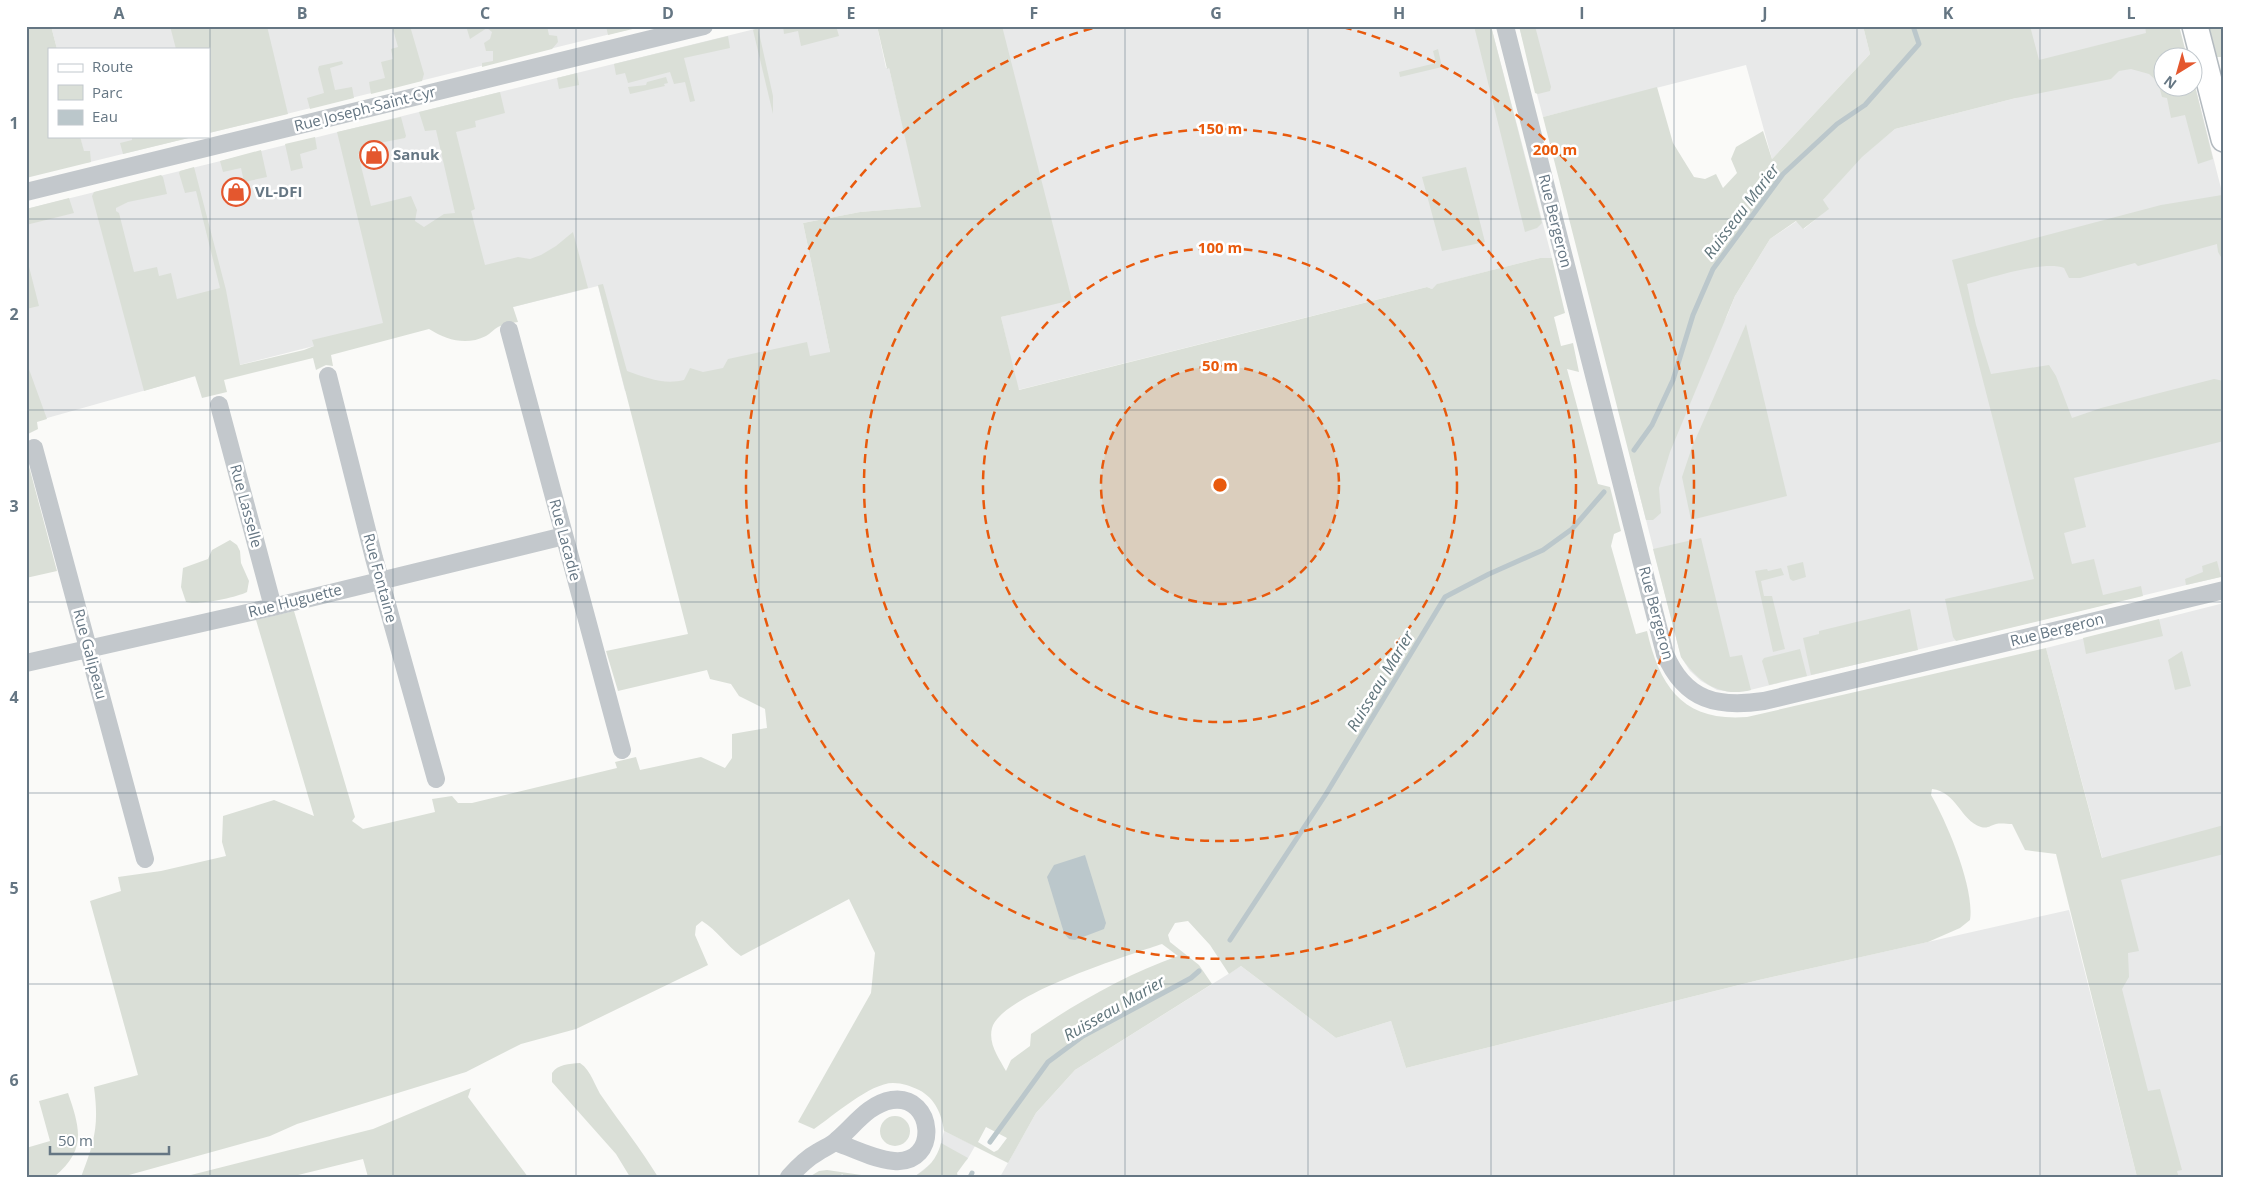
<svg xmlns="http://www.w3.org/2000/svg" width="2250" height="1203" font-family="'Open Sans',sans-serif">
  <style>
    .built { fill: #e8e9e9 }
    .green { fill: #dadfd7; fill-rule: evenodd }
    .water { fill: #bbc7cb }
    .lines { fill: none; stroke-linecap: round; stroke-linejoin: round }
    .stream { stroke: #bbc7cb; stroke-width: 5 }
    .secondary-casing { stroke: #b3babf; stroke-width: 28 }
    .street { stroke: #c3c8cc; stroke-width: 18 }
    .secondary { stroke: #fff; stroke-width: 25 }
    .grid { fill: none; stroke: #657683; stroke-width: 1; stroke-opacity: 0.55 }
    .ring { fill: none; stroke: #e8590c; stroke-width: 2.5; stroke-dasharray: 9 6 }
    .labels { text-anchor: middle; stroke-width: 5; stroke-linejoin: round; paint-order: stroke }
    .street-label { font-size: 15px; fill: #657683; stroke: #fff }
    .poi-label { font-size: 15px; font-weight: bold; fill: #657683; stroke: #fff; text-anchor: start }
    .water-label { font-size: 16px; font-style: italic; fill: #60757c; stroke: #fff }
    .centre { fill: #e8590c; stroke: #fff; stroke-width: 2.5 }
    .ring-label { font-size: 15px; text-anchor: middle; font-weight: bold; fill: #e8590c; stroke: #fff; stroke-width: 5; stroke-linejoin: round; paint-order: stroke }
    .neatline { fill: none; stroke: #657683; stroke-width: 2 }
    .grid-label { font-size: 16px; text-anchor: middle; font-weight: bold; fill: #657683 }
  </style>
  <rect width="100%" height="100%" fill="#fafaf8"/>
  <!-- built -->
  <path class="built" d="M51,26H643L209,133V49H57Z
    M767,26H877L886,68H889L922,207L860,212L803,223L830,352L825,359L625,391L598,286L513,307L314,346L196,376L26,424V209Z
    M970,26H1491L1552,258H1540L1438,284L1432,289L1427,287L1018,390L1001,317L1041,307Z
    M1519,26H1863L1870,54L1772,159L1746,65L1543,117Z
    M1997,26H2179L2187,57L2162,58V88H2192L2193,78L2224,200V576L1746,691L1733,692L1717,690L1701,681L1690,671L1681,657L1633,469L1727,316L1735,296L1770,239L1797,221L1804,229L1828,209L1822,201L1861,157L1895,129L2016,98Z
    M80,136H196L86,163Z
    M2224,603V1177H2179L2125,1036L2105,868L2046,648Z
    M2069,910L2137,1177H1000L1036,1113L1075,1070L1241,966L1336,1038L1391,1021L1406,1068L1759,980Z
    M944,1131L975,1146L967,1160L914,1177L933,1162L939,1152Z"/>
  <!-- green -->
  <path class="green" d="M26,26H51L57,49H49V136H80L84,151H90L91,162L26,178Z
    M170,26H267L288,114L209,133V49H176Z
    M392,26H410L424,74L422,81L371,94L369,82L385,78L381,62L393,59L391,49L398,47Z
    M466,26H547L549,35L557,36L558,42L552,49L482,67V63L493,61V51H486L484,43L490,39L492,32L487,28L470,39Z
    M606,26H645L608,35Z
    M783,26H836L839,36L801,46L798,31L784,34Z
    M877,26H1002L1072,300L1001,317L1019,390L1427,287L1432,289L1437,284L1540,258H1552L1565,313L1554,317L1561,346L1573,343L1579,372L1567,369L1598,484L1610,487L1621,531L1614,534L1611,546L1636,634L1647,631C1660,688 1684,722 1747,717L2046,648L2102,858L2224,825V854L2121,880L2139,951L2128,953L2129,977L2122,989L2148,1091L2160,1089L2182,1170L2177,1171L2179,1177H2137L2056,854L2025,850L2012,824C2007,824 2001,823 1996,824C1991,825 1988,829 1981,827C1960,820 1957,792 1932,789L1931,795C1947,822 1975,889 1970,920L1960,928L1928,942L1759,980L1406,1068L1391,1021L1336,1038L1241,966L1229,974L1210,945L1188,921L1175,923L1168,935L1170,942L1199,965L1212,984L1075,1070L1036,1113L1008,1163L944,1131C942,1115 935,1098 919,1090C910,1086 903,1083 893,1083C870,1083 833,1116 814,1129L798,1122L871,993L875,953L849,899L741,956C726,945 717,930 702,921L696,926L695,935L708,965L576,1029L521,1044L466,1072L297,1124L270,1136L129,1175L81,1177C95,1141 99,1125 94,1087L138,1075L90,901L121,891L118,877L161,871L226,856L222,842L223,816L274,800L314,816L256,620L294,611L355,817L352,821L363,829L435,812L432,799L452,796L458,803H472L617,768L615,762L636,757L640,770L701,757L725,768L732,758V734L767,728L765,709L739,696L731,684L710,679L707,670L618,691L606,651L688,634L598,285L603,284L627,371C647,378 664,385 684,380L690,368L703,372L723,368L728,359L807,342L810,356L830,352L803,223L860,212L921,207L889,68L887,69ZM1162,944L1178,956C1127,974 1076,1003 1031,1034L1030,1046L1011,1060L1006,1071C999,1058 988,1044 992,1028C1001,995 1129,955 1162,944ZM986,1127L1007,1138L998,1150L994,1152L978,1142Z
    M1474,26H1491L1542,223L1537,228L1525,232Z
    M1519,26H1535L1551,87L1550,91L1538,94L1535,93Z
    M1863,26H2030L2039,60L2146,33L2145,26H2179L2187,57L2162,58V88H2192L2193,78L2213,159L2198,164L2185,115L2171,118L2167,98L2162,97L2158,82L2149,74L2131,69L2119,71L2111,79L2016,98L1895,129L1862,157L1823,200L1829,209L1803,229L1796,221L1770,239L1735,296L1670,452L1659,488L1661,513L1653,520H1646L1543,117L1657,87L1673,143L1694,177L1705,179L1716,174L1723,188L1737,173L1731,159L1736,147L1763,131L1772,159L1870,54Z
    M2209,26H2224V57H2217Z
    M758,28L773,96V114L753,30Z
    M728,36L730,48L684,58L695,101L690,102L685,82L674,84L670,72L628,83L625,73L616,75L614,64Z
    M1438,49L1442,67L1400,77L1399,72L1436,63L1433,51Z
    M342,61L343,64L330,68L335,90L352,87L354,98L310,109L307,98L324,93L318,69L319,66Z
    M577,73L579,85L559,89L557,78Z
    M666,77L668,83L664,84L665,86L630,94L628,87L646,85L647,82Z
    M500,92L505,113L475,121L476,127L456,132L475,209L471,211L485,265L518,257L530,259L541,255L556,246L573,232L588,288L513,307L518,322C512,323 504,324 498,327C494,329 490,334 486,336C466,346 447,340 429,329L331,355L333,366L326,365L316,370L313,358L224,380L227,392L202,398L195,376L144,391L92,196L94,192L161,175L163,177L167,194L128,202L116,208V211L119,213L134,272L157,267L159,276L171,273L177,299L220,288L196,191L185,193L179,173L180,171L194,167L226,290L240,365L304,350L314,346L312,340L383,323L337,132L401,117L406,136L405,138L374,144L375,149L358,154L371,206L411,196L417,210L415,221L424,227L444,214L455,213L436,130L425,131L419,112Z
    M132,136H197L123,154L120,143L132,140Z
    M315,137L317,149L300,154L303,168L291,171L285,144Z
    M261,150L267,177L244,182L241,168L223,172L220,161Z
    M1466,167L1485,242L1442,251L1422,177Z
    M2222,195L2224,262L2218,252L2217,244L2138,266L2135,263L2080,278H2069L2064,268C2044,260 1989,278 1967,284L1976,325L1991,374L2049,365L2056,376L2072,418L2101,408L2214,379L2224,381V441L2074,478L2086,527L2064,533L2072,564L2094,559L2103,595L2141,586L2143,596L1956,641L1953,637L1945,599L2034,579L1952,260L2161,205Z
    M69,198L74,213L26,225V209Z
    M26,255L39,306L26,309Z
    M1746,324L1787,496L1691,520L1682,477L1692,447Z
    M26,361L47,419L37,422L38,429L26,435Z
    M26,455L57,571L26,578Z
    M1701,538L1730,657L1742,655L1751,690C1720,698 1698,682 1681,657L1653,549Z
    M230,540L237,545L240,551L241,563L249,581L247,592C235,598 199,605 186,602L181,587L183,568L208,559L212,550Z
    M2217,561L2221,577L2186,585L2185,579L2203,572L2202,566Z
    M1803,562L1806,577L1793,581L1790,579L1787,566Z
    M1781,568L1784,575L1761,581L1764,596H1772L1785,649L1773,652L1755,571L1767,569L1768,571Z
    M1910,609L1918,650L1811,675L1803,638L1819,634V631Z
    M2159,619L2163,636L2086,654L2083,638Z
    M1800,649L1807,676L1769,685L1762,661L1764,658Z
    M2182,651L2191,686L2175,690L2168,660Z
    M580,1063C592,1071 594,1086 603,1098C621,1124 641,1149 658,1177H630L616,1154L552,1082V1073C558,1064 569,1064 580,1063Z
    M471,1088L468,1097L528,1177H368L363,1159L290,1177H183L373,1129Z
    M68,1093C80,1128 87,1150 54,1177H26V1148L50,1141L39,1101Z
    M880 1131a15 15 0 1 1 30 0a15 15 0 1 1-30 0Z
    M941,1143L968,1158L957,1173L958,1177H914C928,1168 937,1159 941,1143Z
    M827,1170L875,1177H845L842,1174L840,1177H809L819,1171Z"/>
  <!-- water -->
  <path class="water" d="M1085,855L1106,923L1104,929L1075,940L1069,939L1064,933L1047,877L1054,865Z"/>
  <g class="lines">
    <!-- stream -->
    <path class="stream" d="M1634,450L1652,425L1673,380L1693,315L1713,269L1783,174L1837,124L1865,105L1919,44L1913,26
      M1230,940L1326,794L1445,597L1489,574L1543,550L1572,529L1604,492
      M990,1142L1048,1062L1083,1036L1191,978L1199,971
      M970,1177L972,1173"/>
    <defs>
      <path id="secondary" d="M2195,26L2224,139"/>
    </defs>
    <!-- secondary casing -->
    <use href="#secondary" class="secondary-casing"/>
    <!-- street -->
    <path class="street" d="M1505,26L1665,654C1685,701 1718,708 1764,701L2224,590
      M26,192L704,26
      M509,330L622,750
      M328,376L374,558L436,779
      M219,405L273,607
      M34,448L145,859
      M26,663L273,607L564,536
      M789,1177C798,1167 807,1158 818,1152C824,1148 832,1145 837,1140C854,1126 868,1104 892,1100C935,1094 940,1165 894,1161C874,1159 854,1149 836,1142"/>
    <!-- secondary -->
    <use href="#secondary" class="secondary"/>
  </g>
  <!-- grid -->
  <path class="grid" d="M210,26V1177M393,26V1177M576,26V1177M759,26V1177M942,26V1177M1125,26V1177M1308,26V1177M1491,26V1177M1674,26V1177M1857,26V1177M2040,26V1177M26,219H2224M26,410H2224M26,602H2224M26,793H2224M26,984H2224"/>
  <!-- distance rings -->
  <circle cx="1220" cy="485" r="119" fill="#e8590c" fill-opacity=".12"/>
  <g class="ring">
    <circle cx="1220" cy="485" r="119"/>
    <circle cx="1220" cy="485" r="237"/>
    <circle cx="1220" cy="485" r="356"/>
    <path d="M1343 27A474 474 0 1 1 1097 27"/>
  </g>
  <!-- icons -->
  <defs>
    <symbol id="shop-ring" viewBox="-11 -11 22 22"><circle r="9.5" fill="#fff" stroke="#e4572e" stroke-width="1.5"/><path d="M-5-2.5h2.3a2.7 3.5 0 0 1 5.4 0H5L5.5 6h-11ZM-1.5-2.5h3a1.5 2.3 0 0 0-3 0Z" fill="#e4572e"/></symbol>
  </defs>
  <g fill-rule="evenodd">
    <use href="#shop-ring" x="358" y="139" width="32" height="32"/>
    <use href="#shop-ring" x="220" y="176" width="32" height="32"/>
  </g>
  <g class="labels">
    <!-- street labels -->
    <g class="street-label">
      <text transform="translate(365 109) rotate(-14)" y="5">Rue Joseph-Saint-Cyr</text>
      <text transform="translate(1555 221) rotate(76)" y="5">Rue Bergeron</text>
      <text transform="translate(246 506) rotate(75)" y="5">Rue Lasselle</text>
      <text transform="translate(565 540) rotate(75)" y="5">Rue Lacadie</text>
      <text transform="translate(380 578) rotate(75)" y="5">Rue Fontaine</text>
      <text transform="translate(295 601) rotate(-14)" y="5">Rue Huguette</text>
      <text transform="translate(1656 613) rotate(75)" y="5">Rue Bergeron</text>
      <text transform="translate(2057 630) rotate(-14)" y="5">Rue Bergeron</text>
      <text transform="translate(90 654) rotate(75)" y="5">Rue Galipeau</text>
    </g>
    <!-- poi labels -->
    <g class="poi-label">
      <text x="393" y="160">Sanuk</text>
      <text x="255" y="197">VL-DFI</text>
    </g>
    <!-- water labels -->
    <g class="water-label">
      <text transform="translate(1741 211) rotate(-53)" y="6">Ruisseau Marier</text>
      <text transform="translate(1380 681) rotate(-59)" y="6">Ruisseau Marier</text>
      <text transform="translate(1114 1008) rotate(-30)" y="6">Ruisseau Marier</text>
    </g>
  </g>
  <circle cx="1220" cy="485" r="8" class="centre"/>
  <g class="ring-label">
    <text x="1220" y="134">150 m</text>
    <text x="1555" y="155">200 m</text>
    <text x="1220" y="253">100 m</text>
    <text x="1220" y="371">50 m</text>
  </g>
  <!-- border -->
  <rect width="2250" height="1203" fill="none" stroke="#ffffff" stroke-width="55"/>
  <!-- legend -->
  <rect x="48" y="48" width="162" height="90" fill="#ffffff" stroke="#c1c8cd"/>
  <rect x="58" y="64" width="25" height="8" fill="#ffffff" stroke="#c1c8cd"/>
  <text x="92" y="72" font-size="15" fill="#657683">Route</text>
  <rect x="58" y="85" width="25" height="15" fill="#dadfd7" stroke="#c1c8cd"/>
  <text x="92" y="98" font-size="15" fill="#657683">Parc</text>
  <rect x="58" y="110" width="25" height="15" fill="#bbc7cb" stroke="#c1c8cd"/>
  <text x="92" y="122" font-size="15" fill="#657683">Eau</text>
  <!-- north arrow -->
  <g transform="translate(2178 72) rotate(217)"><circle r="24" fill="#ffffff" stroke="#c1c8cd"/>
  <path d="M0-4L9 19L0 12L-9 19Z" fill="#e4572e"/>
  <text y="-8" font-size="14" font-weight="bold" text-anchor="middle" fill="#657683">N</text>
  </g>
  <!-- scale -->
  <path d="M50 1146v8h119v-8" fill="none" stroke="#657683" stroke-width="2.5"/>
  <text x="58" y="1146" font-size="15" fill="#657683" stroke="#ffffff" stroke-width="4" paint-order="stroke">50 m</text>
  <rect x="28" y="28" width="2194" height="1148" class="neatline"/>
  <g class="grid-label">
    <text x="119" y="19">A</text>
    <text x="302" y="19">B</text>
    <text x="485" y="19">C</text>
    <text x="668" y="19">D</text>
    <text x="851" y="19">E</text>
    <text x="1034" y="19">F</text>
    <text x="1216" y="19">G</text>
    <text x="1399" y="19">H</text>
    <text x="1582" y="19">I</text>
    <text x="1765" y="19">J</text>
    <text x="1948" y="19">K</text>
    <text x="2131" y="19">L</text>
    <text x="14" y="129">1</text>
    <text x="14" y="320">2</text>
    <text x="14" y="512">3</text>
    <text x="14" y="703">4</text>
    <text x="14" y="894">5</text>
    <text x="14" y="1086">6</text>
  </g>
</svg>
